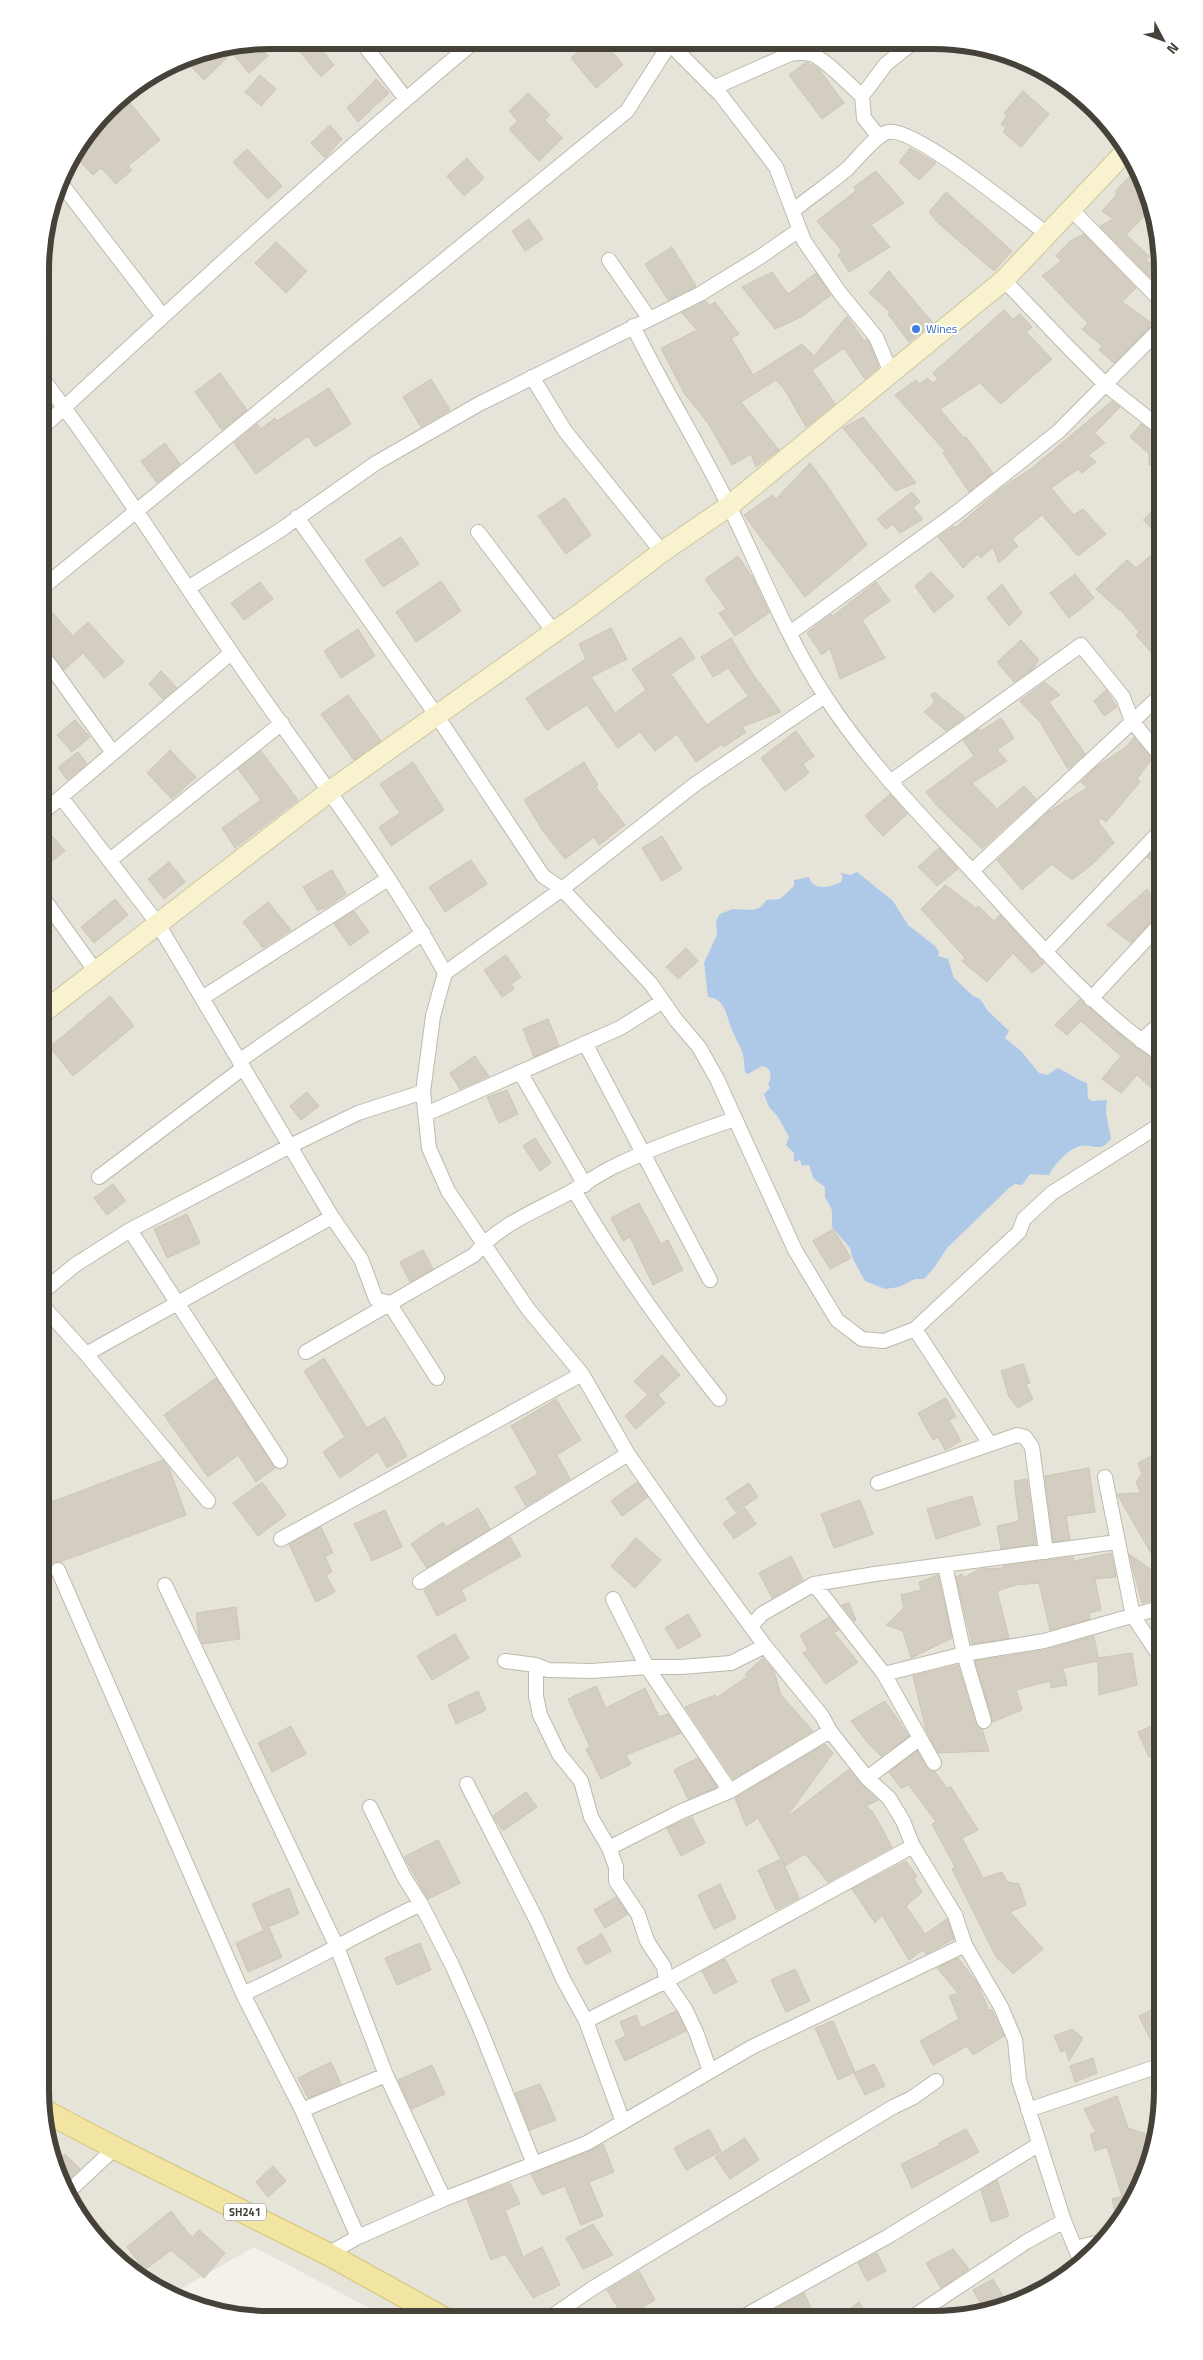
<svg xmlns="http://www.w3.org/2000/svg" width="1203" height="2360" font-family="'Titillium Web',sans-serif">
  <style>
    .residential { fill: #e6e3d9 }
    .water { fill: #aec9e8 }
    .building { fill: #d3cec1; stroke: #cdc6b5 }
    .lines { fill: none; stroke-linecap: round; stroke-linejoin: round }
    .street-casing { stroke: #bdbaad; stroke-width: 16 }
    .secondary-casing { stroke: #cdc69f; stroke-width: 22 }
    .primary-casing { stroke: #d5c475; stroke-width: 24 }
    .street { stroke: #fff; stroke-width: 14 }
    .secondary { stroke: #f8f3ce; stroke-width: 20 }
    .primary { stroke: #f2e5a3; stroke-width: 22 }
    .shop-dot { fill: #3f7fe0; stroke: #fff; stroke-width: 2 }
    .labels { text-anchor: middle; stroke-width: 4; stroke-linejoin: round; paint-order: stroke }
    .shield { fill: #fff; stroke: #7e7b74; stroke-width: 1 }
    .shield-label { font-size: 11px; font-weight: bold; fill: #464239 }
    .shop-label { font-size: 12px; fill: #366cbe; stroke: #fff; text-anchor: start }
    .rim { fill: none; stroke: #464239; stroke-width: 6 }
  </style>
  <rect width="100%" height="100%" fill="#f3f1ea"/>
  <!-- residential -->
  <path class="residential" d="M270,40L978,44L1035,64L1084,97L1124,142L1151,196L1163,270L1162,2105L1146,2178L1115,2230L1061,2281L1007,2308L933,2320L388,2318L254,2247L170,2295L119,2263L79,2218L52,2164L40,2090L42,240L64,168L118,97L182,57Z"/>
  <!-- water -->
  <path class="water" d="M857,872L893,901L908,925L935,946L939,952L938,956L948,959L954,978L973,996L980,999L988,1011L1009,1031L1005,1038L1021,1051L1039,1073L1048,1075L1057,1068C1064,1070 1077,1080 1087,1083L1088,1098L1091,1101L1107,1100L1106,1113L1111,1139C1099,1154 1093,1143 1080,1146C1068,1149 1054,1165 1049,1175L1030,1174L1022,1185L1015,1184L1009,1188L947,1248L934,1268L924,1279H915L899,1287L885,1289L865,1281L853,1259L850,1248L832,1227V1210L825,1197V1187L814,1179L809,1165L802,1166L800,1160L794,1162V1153L786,1145L789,1137L778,1117L769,1107L764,1094L770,1088L768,1084C773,1077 771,1067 762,1066L748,1074L745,1072C744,1051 742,1051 733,1032C726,1018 727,999 708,997L704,963L717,935L716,921L720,914L733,909C744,909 760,914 766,900L780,899L794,886V880L809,877C813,892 831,887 841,882L843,877L840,873L851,875Z"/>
  <!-- building -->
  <path class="building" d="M290,40H314L334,65L321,77Z
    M590,42H604L623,65L596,88L571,58Z
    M255,43L268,56L249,73L232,53L204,80L182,57Z
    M806,62L819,69L844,103L822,119L789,75Z
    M260,75L276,89L261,106L245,92Z
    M376,79L389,93L358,122L347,108Z
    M1023,91L1049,114L1021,147L1003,132L1006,128L1001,124L1007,116L1004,113Z
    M528,93L550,115L545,120L563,138L539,161L509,129L518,121L509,111Z
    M123,94L160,140L128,166L132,170L116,184L101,168L93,175L74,155L118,97Z
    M330,125L342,139L325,158L311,143Z
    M910,148L936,163L919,180L899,162Z
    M247,149L282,186L268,199L233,162Z
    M467,158L484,178L464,196L447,176Z
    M1137,168L1151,196L1153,208L1126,235L1149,256L1146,260L1158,269L1150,277L1100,226L1113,219L1102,211L1117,194L1115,192Z
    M876,171L904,203L871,225L890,247L849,272L838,255L842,251L817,221L856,191L854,187Z
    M946,192L1012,251L994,271L938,223L929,212Z
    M529,219L543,239L525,251L512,231Z
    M1084,234L1136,288L1122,302L1153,324L1114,363L1099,350L1102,346L1082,329L1088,323L1042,276L1061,261L1056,256L1069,242Z
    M276,242L307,271L286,293L255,263Z
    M672,247L696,286L668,300L645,264Z
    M889,271L933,323L909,342L888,314L890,312L869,293Z
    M772,272L788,294L816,273L831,295L801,317L775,329L742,287Z
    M706,301L709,306L715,302L739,334L731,338L753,375L802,344L814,356L847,316L864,341L866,339L869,342L879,367L865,379L844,348L812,370L835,404L806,427L785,390L776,380L741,402L779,450L756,467L751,454L732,465L708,423L684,393L661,348L697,330L682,313Z
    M1004,310L1013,319L1020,314L1032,327L1026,332L1052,359L1001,404L980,383L940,409L964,438L966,437L993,473L969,492L943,453L945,451L895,395L916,380L920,384L927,378L933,383L938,379L933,373Z
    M220,373L247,410L222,430L195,392Z
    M431,379L450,410L421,427L403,397Z
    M329,388L351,424L315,447L308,436L256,474L234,443L257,424L261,429L275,418L277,421Z
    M1163,396V419L1152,410Z
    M1112,401L1120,407L1095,433L1105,443L1088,455L1096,462L1082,473L1078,469L1051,488L1074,515L1083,509L1106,534L1078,556L1042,515L1012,539L1018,546L999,563L993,547L981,558L978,554L963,568L938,537L954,526L955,528L1003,487L1032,468Z
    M863,417L916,483L895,491L843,428Z
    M1141,424L1163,439V466L1149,465V454L1130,437Z
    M165,443L180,464L157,483L141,461Z
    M810,463L826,484L867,545L805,597L744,515L773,495L776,499Z
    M912,492L920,502L913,507L923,519L900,533L893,524L886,529L877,519Z
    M565,498L591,535L566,554L538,516Z
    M1163,500V540L1143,520Z
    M401,537L419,564L383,587L365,560Z
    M1163,545V666L1136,635L1139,632L1120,609L1119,610L1096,589L1127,560L1136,568Z
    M738,556L753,578L769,613L735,636L719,613L726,609L705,579Z
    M931,572L954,596L934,613L915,586Z
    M1075,574L1094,598L1069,618L1050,593Z
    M441,581L461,611L416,642L396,612Z
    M260,582L273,599L244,620L231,603Z
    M876,582L890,601L862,620L885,658L840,679L830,648L822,655L807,633L831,614L833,616Z
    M1002,584L1022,613L1009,626L987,598Z
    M42,601L73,636L88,622L124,662L104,678L83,653L64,670L42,639Z
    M611,628L627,659L591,677L615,713L646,690L632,669L681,637L695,658L671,674L707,725L748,696L728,668L713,677L701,657L731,638L750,670L781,712L742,727L746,732L724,747L722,744L696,762L677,734L655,751L640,732L618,748L587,705L547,730L526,698L586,659L579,644Z
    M358,629L375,656L341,678L324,651Z
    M1021,640L1039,660L1032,670L1014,682L997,662Z
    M161,671L177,688L163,699L149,684Z
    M1045,682L1060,695L1049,702L1085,754L1068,769L1040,722L1020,701Z
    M1106,690L1117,707L1104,716L1094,701Z
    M934,692L965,717L946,731L924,712L935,702L931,695Z
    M348,695L381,741L354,760L321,714Z
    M1001,718L1014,738L997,750L1007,761L972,783L997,809L1024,786L1036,799L982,849L937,806L926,792L974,756L963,740L979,729L981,731Z
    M1163,718V745L1151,731Z
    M75,720L90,737L72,752L57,735Z
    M796,731L814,756L803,764L809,773L785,791L761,758Z
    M1134,737L1152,759L1137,779L1140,782L1106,822L1101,818L1098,821L1114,843L1095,862L1072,880L1052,864L1022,890L997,860L1048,812L1087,788L1081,782L1095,768L1127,746Z
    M170,750L196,777L172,799L147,773Z
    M261,751L298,800L235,848L222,828L261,800L238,769Z
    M78,752L87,764L67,780L58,767Z
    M413,762L444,810L391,846L379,827L400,813L380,784Z
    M584,762L598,785L595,786L625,825L599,845L594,837L565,859L543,831L524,800Z
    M890,794L907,814L883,836L865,816Z
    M41,823L65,851L41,870Z
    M662,836L682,869L662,881L642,848Z
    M1163,841V870L1147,857Z
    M939,848L958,869L937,886L918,867Z
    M471,860L487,884L445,912L429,887Z
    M169,862L185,882L164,899L148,879Z
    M332,870L346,894L324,909L323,908L318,911L303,887Z
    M945,885L976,908L978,906L994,921L1000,915L1044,963L1032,973L1013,953L987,982L962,961L965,958L921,909Z
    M1147,889L1163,912L1157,915L1131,943L1107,925Z
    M115,899L128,915L94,943L81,927Z
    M268,902L291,930L263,948L243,922Z
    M354,911L369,932L350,946L334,924Z
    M686,948L698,961L678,979L666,967Z
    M506,955L521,977L511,984L514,989L502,997L484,970Z
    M110,996L134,1026L73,1076L50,1047Z
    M1080,999L1135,1047L1163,1065V1099L1137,1075L1121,1093L1102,1079L1121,1056L1081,1021L1067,1035L1055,1025Z
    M548,1019L559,1046L534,1057L523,1029Z
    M475,1056L489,1076L460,1089L450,1073Z
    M507,1090L518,1114L499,1123L487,1097Z
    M307,1092L319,1106L301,1120L290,1106Z
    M535,1138L551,1163L540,1171L523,1146Z
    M113,1184L126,1201L107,1215L94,1198Z
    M639,1203L661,1244L668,1240L683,1270L653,1285L630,1237L623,1241L611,1218Z
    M187,1214L200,1243L167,1258L154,1229Z
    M833,1229L851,1258L830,1269L813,1241Z
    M423,1250L433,1269L410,1282L400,1262Z
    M662,1355L680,1375L658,1395L665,1403L636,1429L625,1416L648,1395L634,1381Z
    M324,1358L367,1428L385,1417L407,1456L387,1468L378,1452L340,1478L323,1452L345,1437L304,1371Z
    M1023,1364L1030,1383L1026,1384L1033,1399L1018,1408L1009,1397L1001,1371Z
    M216,1378L275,1468L256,1482L238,1455L208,1477L164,1415Z
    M946,1398L956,1417L949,1420L961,1441L945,1450L938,1437L933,1440L918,1413Z
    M556,1399L581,1440L557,1455L570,1479L526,1506L515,1487L538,1474L511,1426Z
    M1163,1450V1574L1117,1494L1141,1493L1136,1482L1142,1474L1138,1463Z
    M163,1460L169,1468L186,1515L60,1562H55L44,1568L41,1559V1506Z
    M1089,1468L1095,1512L1066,1516L1070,1539L1053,1542L1045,1476Z
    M1027,1479L1036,1544L1001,1549L997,1526L1019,1521L1014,1481Z
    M262,1482L286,1515L258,1536L233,1503Z
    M637,1482L648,1497L622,1516L611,1501Z
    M749,1483L758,1497L736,1512L726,1498Z
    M972,1496L980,1525L936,1539L927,1509Z
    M860,1500L873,1534L834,1548L821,1514Z
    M478,1508L490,1529L427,1568L411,1544L443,1522L446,1527Z
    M745,1508L756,1524L734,1539L723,1523Z
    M385,1510L402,1547L372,1561L354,1524Z
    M321,1527L333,1553L325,1556L332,1572L326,1575L335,1592L316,1602L289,1544Z
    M510,1537L521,1556L461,1590L466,1600L437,1616L424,1590Z
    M636,1538L661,1560L635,1588L611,1566Z
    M1111,1553L1116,1577L1095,1579L1101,1610L1089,1613L1090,1619L1050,1630L1039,1583L1016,1585L997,1591L1009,1638L972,1644L956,1577L962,1574L963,1578L980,1569L1004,1568L1003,1566L1073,1557L1074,1561Z
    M1129,1554L1163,1578L1162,1598L1142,1603Z
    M791,1556L803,1580L772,1598L759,1573Z
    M938,1575L952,1638L911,1658L903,1631L886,1625L904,1608L901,1595L921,1590L919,1582Z
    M849,1603L856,1620L854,1621L842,1605Z
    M236,1607L240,1639L203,1644L199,1636L196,1613Z
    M688,1614L701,1636L678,1649L665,1628Z
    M829,1617L839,1630L834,1633L858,1662L826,1684L803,1653L808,1650L800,1635Z
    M455,1634L469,1658L432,1680L417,1656Z
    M1094,1636L1098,1658L1132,1653L1137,1685L1099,1695L1098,1661L1063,1668L1067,1685L1051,1688L1050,1681L1016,1690L1022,1710L993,1722L975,1661L1045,1650Z
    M763,1658L774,1671L781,1695L813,1731L733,1779L685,1707L715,1695L716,1698L747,1677L745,1674Z
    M958,1665L976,1724L982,1729L989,1751L938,1753L926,1730L913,1676Z
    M596,1686L606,1708L645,1688L659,1717L668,1714L681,1733L626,1755L631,1764L601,1779L586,1749L590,1747L568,1699Z
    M478,1691L486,1710L456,1724L448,1705Z
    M885,1701L909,1736L881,1756L868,1743L851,1721Z
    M1163,1721V1752L1149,1757L1138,1732Z
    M291,1726L306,1754L272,1772L258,1743Z
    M825,1744L833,1753L786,1818L849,1769L861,1784L878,1800L866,1806L873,1812L892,1847L828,1882L805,1854L785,1866L783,1862L799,1898L776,1910L758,1870L781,1859L758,1818L746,1826L735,1798Z
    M917,1751L927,1768L935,1772L947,1788L951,1787L978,1830L962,1838L983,1878L1002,1872L1007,1882L1019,1884L1026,1905L1010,1912L1043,1949L1013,1974L996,1957L952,1869L955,1867L932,1824L936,1822L909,1785L901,1788L889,1772Z
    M698,1758L717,1787L688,1799L674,1770Z
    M526,1792L537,1807L503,1831L493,1816Z
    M692,1817L705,1843L681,1856L667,1828Z
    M438,1840L460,1883L428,1899L404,1857Z
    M906,1861L917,1876L914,1879L922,1892L906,1906L925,1934L947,1919L954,1939L926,1954L923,1950L909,1960L882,1915L875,1923L852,1889Z
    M720,1884L736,1918L714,1929L698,1895Z
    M289,1888L299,1914L263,1929L252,1904Z
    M616,1897L628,1914L605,1928L594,1910Z
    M269,1928L282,1957L248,1972L236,1943Z
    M602,1934L611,1951L586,1965L577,1948Z
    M420,1943L431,1970L397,1985L385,1958Z
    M958,1958L978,1984L989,2011L991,2009L995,2016L1004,2036L973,2055L967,2046L933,2065L920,2041L959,2019L949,1996L958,1993L937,1968Z
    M725,1959L737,1982L714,1994L702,1971Z
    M795,1969L810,2001L786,2012L771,1980Z
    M1163,2004L1162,2056L1159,2057L1139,2016Z
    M676,2011L686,2031L625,2061L615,2041L626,2036L620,2022L636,2015L641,2028Z
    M833,2021L855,2072L838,2080L815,2028Z
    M1072,2029L1083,2038L1069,2061L1066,2050L1061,2052L1054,2036Z
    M1093,2058L1097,2073L1075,2082L1070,2066Z
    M331,2062L341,2084L308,2098L298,2078Z
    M874,2064L885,2086L865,2095L854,2073Z
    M432,2065L445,2094L412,2109L398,2080Z
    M540,2084L556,2120L530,2130L515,2093Z
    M1117,2096L1128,2128L1155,2137L1146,2178L1118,2226L1112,2199L1122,2196L1107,2147L1095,2151L1090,2134L1096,2132L1084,2109Z
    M709,2129L721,2151L686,2170L674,2148Z
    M966,2129L979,2152L912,2188L901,2164L940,2145L939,2143Z
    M745,2138L759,2160L730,2179L715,2157Z
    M603,2144L614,2172L589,2182L603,2216L581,2225L565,2186L542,2195L531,2174L590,2151Z
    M65,2154L80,2169L63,2185L53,2166Z
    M273,2166L286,2181L268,2197L256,2182Z
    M997,2180L1009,2216L991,2222L981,2190Z
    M510,2183L520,2204L505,2210L523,2257L542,2247L560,2285L533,2298L505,2254L491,2260L467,2199Z
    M171,2211L192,2238L199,2230L225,2253L204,2278L171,2250L145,2270L127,2247Z
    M593,2224L613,2255L583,2269L566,2238Z
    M953,2249L969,2269L941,2288L926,2263Z
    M877,2253L886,2271L867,2281L858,2263Z
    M639,2271L655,2300L624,2318L607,2290Z
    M993,2279L1007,2304L997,2309L985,2311L973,2290Z
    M804,2293L817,2320H774L770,2312Z
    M859,2302L871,2320H835Z"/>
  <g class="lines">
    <defs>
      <path id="street" d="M361,41L406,99
        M668,42L720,94L776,167L804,241L840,293L876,337L892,375
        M713,88L790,54C797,53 804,52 810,54C824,57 850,86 862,96
        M879,137L864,118L862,96L886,64L911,44
        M60,182L162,315
        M1071,209L1163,303
        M794,210C811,196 829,184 846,170C857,160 874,136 888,132C914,126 1023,216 1047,234
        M609,260L649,318
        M1004,280L1069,348L1106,385L1163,430
        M633,326C663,388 700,446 730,508C761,571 787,638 825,696C872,769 934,828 991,892C1044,951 1097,1011 1163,1056
        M532,377L565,431L662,552
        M42,378C109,466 168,560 231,652C304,759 383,859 445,973L433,1016L423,1092L429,1148L448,1191L528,1309L582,1374L628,1454L695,1550L765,1646L822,1716L830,1731L867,1778L889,1798L903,1821L913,1846L955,1915L965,1945L1001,2007L1015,2040L1019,2080L1064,2221L1081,2262
        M42,428C184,297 326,165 475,41
        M297,517L437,716L543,876L562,889L651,984L676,1020L699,1047L717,1079L795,1250L837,1320L850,1330L862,1339L884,1341L915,1329L1019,1232L1024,1219L1052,1193L1163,1123
        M478,532L554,632
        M42,588L627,111L671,42
        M188,588L279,531L376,463L479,404L700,294L760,257L799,230
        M790,633L956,513L1059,431L1163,326
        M42,654L113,753
        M890,782L1081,645L1123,697L1132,721L1163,759
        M61,797L158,924L332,1217L361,1259L376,1299L389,1303L437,1378
        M41,814L231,653
        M110,860L282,723
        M972,871L1163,693
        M41,895L96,972
        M1045,952L1163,828
        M445,973L562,889L694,785L825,696
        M41,989L53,1005
        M202,998L388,879
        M1091,999L1163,921
        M1141,1041L1163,1021
        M585,1043L710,1280
        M239,1061L423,933
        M520,1072L585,1185
        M426,1114L620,1028L663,1001
        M99,1177L243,1068
        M574,1190C617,1264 666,1332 719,1399
        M130,1230L280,1461
        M41,1293L75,1265L130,1230L290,1146L358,1113L423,1092
        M41,1304L86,1354L208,1501
        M915,1329L990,1444
        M306,1352L474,1255C497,1226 533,1212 565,1195C581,1187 595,1176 611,1168C651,1148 693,1133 735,1119
        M86,1354L332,1217
        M1105,1477L1133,1616L1163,1661
        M878,1483L1017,1435L1025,1437L1032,1447L1046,1552
        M281,1539L582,1374
        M945,1565L964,1654L984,1721
        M58,1570L243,1994L302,2110L358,2237
        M420,1582L628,1454
        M814,1584L884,1674L934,1763
        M165,1585L337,1947L386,2075L444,2199
        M613,1599L647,1667L730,1791
        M752,1625L762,1614L814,1584L875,1574L1117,1542
        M505,1661L536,1665L548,1670L592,1671L647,1667H681L731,1663L765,1646
        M536,1665V1696L540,1715L559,1754L581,1781L591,1817L609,1848L616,1867V1881L638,1914L647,1941L664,1967L666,1981L685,2009L696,2032L710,2071
        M884,1674L964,1654L1044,1641L1163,1607
        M867,1778L919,1739
        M467,1784L537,1921L563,1979L586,2021L623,2122
        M370,1807L404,1877L421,1904L452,1965L479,2026L534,2164
        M609,1848L680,1812L730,1791L830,1731
        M243,1994C304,1966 361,1932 421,1904
        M586,2021L666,1981L913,1846
        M302,2110L386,2075
        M1028,2110L1162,2065
        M67,2193L115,2148
        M1075,2248L1104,2241
        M328,2254L358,2237L444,2199L587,2143L752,2047L965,1945
        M548,2319L593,2288L893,2107L912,2098L936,2081
        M739,2319L887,2237L1038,2145
        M908,2320L1026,2242L1064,2221"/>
      <path id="secondary" d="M41,1014L330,791L584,611L662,552L729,506L1004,280L1128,149"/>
      <path id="primary" d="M43,2110L115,2148L328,2254L445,2319"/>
    </defs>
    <!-- street casing -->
    <use href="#street" class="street-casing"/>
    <!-- secondary casing -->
    <use href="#secondary" class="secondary-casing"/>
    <!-- primary casing -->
    <use href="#primary" class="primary-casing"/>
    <!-- street -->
    <use href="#street" class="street"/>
    <!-- secondary -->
    <use href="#secondary" class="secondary"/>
    <!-- primary -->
    <use href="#primary" class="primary"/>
  </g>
  <!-- markers -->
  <circle class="shop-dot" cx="916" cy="329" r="5"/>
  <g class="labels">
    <!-- shield labels -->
    <rect class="shield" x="224" y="2203.5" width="42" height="17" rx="4"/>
    <g class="shield-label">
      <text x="245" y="2216">SH241</text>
    </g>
    <!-- shop labels -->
    <g class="shop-label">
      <text x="926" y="333">Wines</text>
    </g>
  </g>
  <!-- crop -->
  <path d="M0 0H1203V2360H0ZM270 49H933A221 221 0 0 1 1154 270V2090A221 221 0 0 1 933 2311H270A221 221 0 0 1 49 2090V270A221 221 0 0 1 270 49Z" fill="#fff" fill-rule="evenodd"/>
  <path class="rim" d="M270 49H933A221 221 0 0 1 1154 270V2090A221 221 0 0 1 933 2311H270A221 221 0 0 1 49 2090V270A221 221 0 0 1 270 49Z"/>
  <!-- north arrow -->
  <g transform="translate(1163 40) rotate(131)" stroke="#ffffff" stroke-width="4" paint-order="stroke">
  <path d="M0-4L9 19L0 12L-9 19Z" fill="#464239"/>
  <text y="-8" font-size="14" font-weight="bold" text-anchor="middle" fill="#464239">N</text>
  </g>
</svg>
